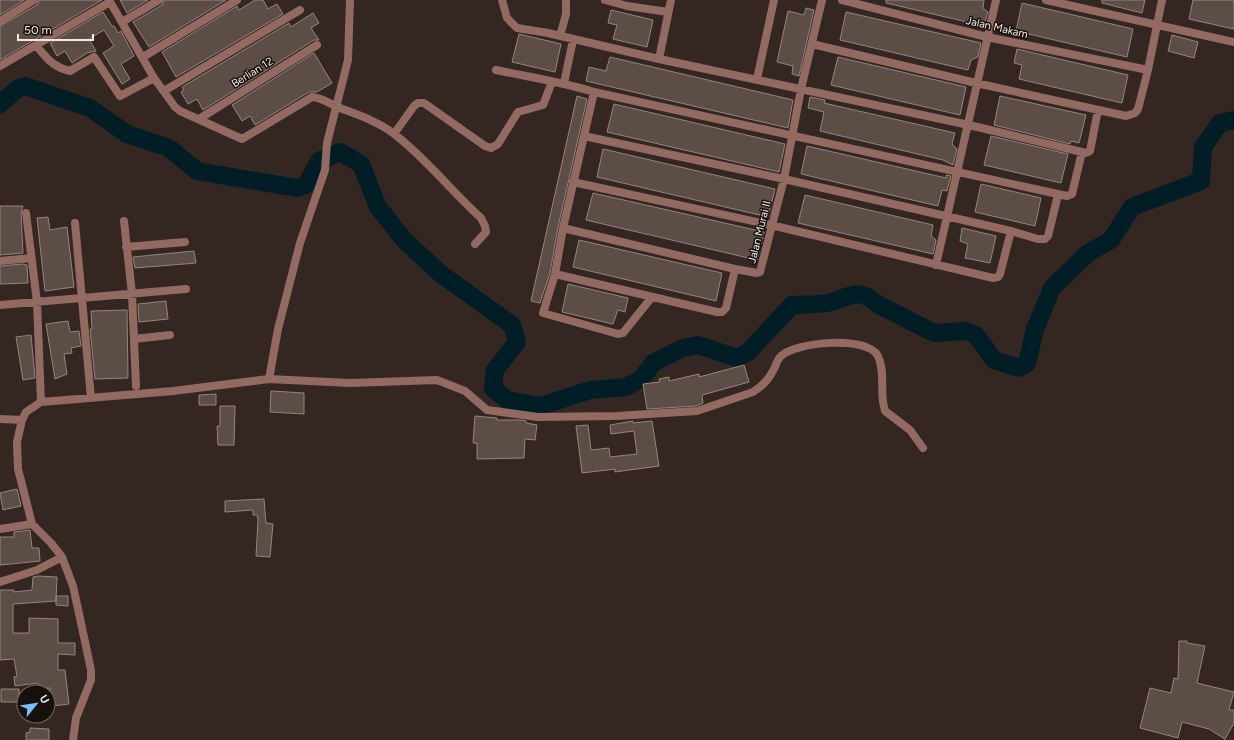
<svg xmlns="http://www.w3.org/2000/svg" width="1234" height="740" font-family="Figtree,sans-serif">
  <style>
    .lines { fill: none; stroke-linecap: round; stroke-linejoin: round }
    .river { stroke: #011d25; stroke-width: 18 }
    .building { fill: #5d4d47; stroke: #96857e }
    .street { stroke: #936a61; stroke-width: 8 }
    .labels { text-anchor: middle; stroke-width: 3; stroke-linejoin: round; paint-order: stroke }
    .street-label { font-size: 11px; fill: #f3eae6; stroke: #17110e }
  </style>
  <rect width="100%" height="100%" fill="#342620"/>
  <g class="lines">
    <!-- river -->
    <path class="river" d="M0,104L17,89L25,86L90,108L127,134L169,148L197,171L297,188L306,185L319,161L340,152L361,164L378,207L404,240L441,274L512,325L517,342L495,370L493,388L507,400L541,406L590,390L626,387L642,378L653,363L683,348L698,345L737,358L747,353L792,305C803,304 816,305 827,303C847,299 858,285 877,304L934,333L966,331L976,335L994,360L1019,368L1027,363L1035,329L1052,288L1088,253L1111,240L1132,207L1201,181L1203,147L1220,123L1234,120"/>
  </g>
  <!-- building -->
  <path class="building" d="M0,0H24L0,15Z
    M39,0H102L0,60V26L37,5Z
    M120,0H148L127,13Z
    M164,0H226L149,47L133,22L162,5Z
    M255,0H263L268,9L277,4L283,14L176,77L162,52L237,6L239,10Z
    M886,0H984L983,8L988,12L984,26L886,3Z
    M1102,0H1145L1142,13L1102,3Z
    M1193,0H1234V29L1189,19Z
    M1022,3L1133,29L1127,57L1016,31Z
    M806,8L814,10L799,76L792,74L793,66L777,62L788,11L804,15Z
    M611,10L653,20L647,47L613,39L617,25L608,23Z
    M103,12L112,26H114L118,33L121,31L134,56L121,64L130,79L122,84L103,53L114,46L104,30L89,39L96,51L87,53L72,63L65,51L57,56L50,43Z
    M846,12L981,43L978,57L971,60L968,70L840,40Z
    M313,13L319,23L311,28L319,40H314L203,110L197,99L188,104L181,92L184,90L182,87L289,23L291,27Z
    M519,34L561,44L555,72L512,62Z
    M1172,35L1198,42L1194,58L1168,51Z
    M1017,49L1128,75L1122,103L1019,79L1022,65L1014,63Z
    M314,53L332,83L317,92H309L255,125L250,116L242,121L232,105Z
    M610,57L793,100L788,128L586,81L589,67L606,71Z
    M838,57L966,87L960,115L831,85Z
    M577,96L587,99L558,227L550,273L540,303L531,301Z
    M1000,96L1086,115L1079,143L1071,141L1070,144L994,125Z
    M810,97L825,100L824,103L955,133L952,144L957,149L953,165L943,160L820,131L824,112L808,108Z
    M614,104L785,144L779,172L607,132Z
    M991,136L1068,154L1061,183L984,165Z
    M807,146L946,178V175L951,176L947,191L942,190L938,206L801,174Z
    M603,149L775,189L768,217L597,177Z
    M981,184L1041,198L1035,226L975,212Z
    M593,193L764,232L757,260L586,220Z
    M805,195L933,225L931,236L936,240L933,254L798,223Z
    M0,206H23L21,213L23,253L0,255Z
    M48,217L50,230L67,227L74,287L45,291L37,218Z
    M962,228L996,236L990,263L965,258L968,244L960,241Z
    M579,240L722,273L716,301L573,267Z
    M194,251L196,263L135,268L133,257Z
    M23,264L27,265L28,283L0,284V266Z
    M568,284L628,298L625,312L618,310L613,324L562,312Z
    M166,301L168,319L139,322L138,304Z
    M127,310L128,378L95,379L90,329H92L91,311Z
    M68,321L70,332L79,331L81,346L71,348L72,353L64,354L67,374L55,379L46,324Z
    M31,335L35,378L23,380L16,337Z
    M744,365L749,382L702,395L703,403L696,406L647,409L643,384L660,382L659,379L669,377V381L699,374V377Z
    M271,391L304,393V414L270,412Z
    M216,394V405H199V395Z
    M220,406H235L234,445H218L217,426H220Z
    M475,416L497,418V420H521L526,421V423L537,425L535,440L525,439L524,458L477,459V443H473Z
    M633,421V423L652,421L659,466L615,472V469L582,473L576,426L588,425L591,450L609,448L610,457L637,454L634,431L611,434L610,425Z
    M17,489L21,506L3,510L0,493Z
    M264,499L266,523L273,524L270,557L256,556L258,520L257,515H253V510L225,512V501Z
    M30,530L32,548H39L40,561L0,565V537H14V532Z
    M38,576L57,577L56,601L13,604V633H29V618L58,619V643H75V655L58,654V670H65L69,704L52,706L50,688L39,689L38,683L15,686L14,677L17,676L14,659L0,660V590H14V592L32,590L33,577Z
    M56,596H68V606L56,605Z
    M1179,641H1187V643L1205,646L1197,683L1234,692L1229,710H1234V723L1225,739L1209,729L1182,722L1178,738L1140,728L1150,688L1171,693L1174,678L1178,679Z
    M1,689H19V702H1Z
    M30,728L49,729V740H26V733L30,732Z"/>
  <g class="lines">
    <!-- street -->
    <path class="street" d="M109,0L154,78L175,107L180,111L242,139L312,97C323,98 330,104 340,108C358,115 377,121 393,133C426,158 451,191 481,218L485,226L486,232L475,244
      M502,0L507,18L517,28L548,33L659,59L969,125L1086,153L1090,151L1098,110
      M605,0L627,6L668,12
      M842,0L987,37L1148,70
      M1046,0L1234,42
      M0,21L34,0
      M122,22L159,0
      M560,36L566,14V0
      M812,44L976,83L1126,116L1135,113L1138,109L1148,70L1162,0
      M36,45C46,58 53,67 70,71L94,57L120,96L154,78
      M143,57L237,0
      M659,59L671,0
      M0,66L110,2
      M496,70C529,77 562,82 594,92L1067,196L1072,194L1082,152
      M757,79L774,0
      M564,83L573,40
      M164,91L300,10
      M594,92L563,228L555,274L543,313L618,334L623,333L652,297
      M199,119L317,45
      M394,134L414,106L418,103H424L485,146L491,148L498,144L518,112L543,105L552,82
      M584,136L784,179L1011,231L1038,239H1045L1048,236L1058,195
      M573,182L771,225L993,278L998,277L1000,274L1011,231
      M26,213L37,302L41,402
      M124,221L132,294L136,386
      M75,223L91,398
      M563,228L735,269L757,273L760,272L784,179L801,89L822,0
      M126,247L185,242
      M0,261L31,258
      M936,265L996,0
      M555,274L717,312H722L726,308L735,269
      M0,305L186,289
      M134,339L170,335
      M269,379L278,329L300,243L325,170L327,143L348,60L350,0
      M0,419L22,420
      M0,529L32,524
      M0,582L37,570L62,557
      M73,740L76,718L91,680V670L81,623L73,586L62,557L51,543L32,524L18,469L17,442L22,420L26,412L41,402L173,391L269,379L350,383L437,380L465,391L487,410L538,417L616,416L697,411L753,392C764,385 769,379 775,367C776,364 778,359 781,356C796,342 867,335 878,356C886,372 879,394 885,411L910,430L923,448"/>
  </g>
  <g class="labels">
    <!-- street labels -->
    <g class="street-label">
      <text transform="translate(997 27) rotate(13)" y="4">Jalan Makam</text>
      <text transform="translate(252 72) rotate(-32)" y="4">Berlian 12</text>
      <text transform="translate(759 232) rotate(-76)" y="4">Jalan Murai II</text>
    </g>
  </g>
  <!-- north arrow -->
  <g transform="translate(36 704) rotate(60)"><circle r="19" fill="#17110e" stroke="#6f6864"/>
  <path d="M0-3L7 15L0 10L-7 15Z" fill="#7abff8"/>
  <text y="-6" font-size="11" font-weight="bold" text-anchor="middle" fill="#f3eae6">U</text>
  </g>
  <!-- scale -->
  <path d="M18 34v6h75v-6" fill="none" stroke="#f3eae6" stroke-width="2"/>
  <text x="24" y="34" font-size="12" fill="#f3eae6" stroke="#17110e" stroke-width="3" paint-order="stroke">50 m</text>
</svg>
